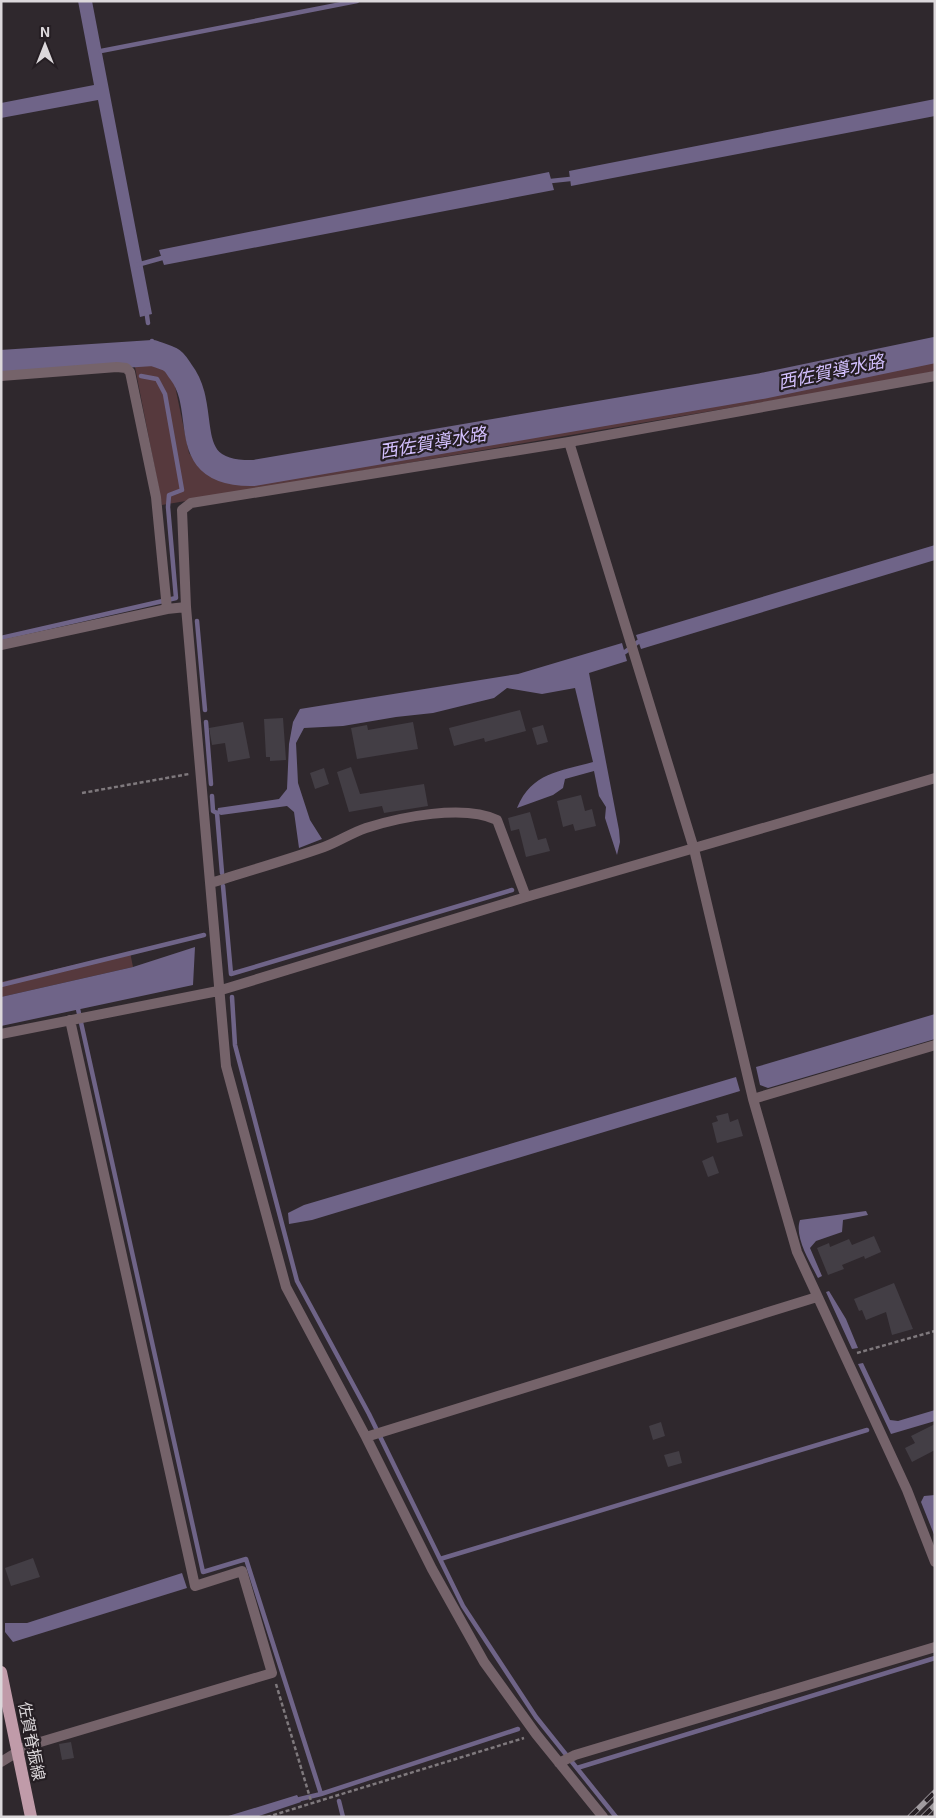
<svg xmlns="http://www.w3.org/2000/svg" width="936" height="1818" font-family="'Exo 2','Noto Sans JP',sans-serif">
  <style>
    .green { fill: #56393d }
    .water { fill: #6f6488 }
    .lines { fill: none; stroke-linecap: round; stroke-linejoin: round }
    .stream { stroke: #6f6488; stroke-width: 4.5 }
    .river { stroke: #6f6488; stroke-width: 26 }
    .building { fill: #433e45 }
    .path { stroke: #7f797d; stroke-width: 2.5; stroke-dasharray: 4 2.5; stroke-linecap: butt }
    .street { stroke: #75636a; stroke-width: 10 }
    .primary { stroke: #c09ba9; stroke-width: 12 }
    .rail-casing { stroke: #a19ca0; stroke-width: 5.5 }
    .rail { stroke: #251e23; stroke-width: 4; stroke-dasharray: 11; stroke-linecap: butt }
    .labels { text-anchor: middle; stroke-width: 4.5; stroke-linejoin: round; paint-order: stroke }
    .street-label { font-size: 16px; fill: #dcd8db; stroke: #251e23 }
    .water-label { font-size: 18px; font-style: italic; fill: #d3c0fe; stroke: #251e23 }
  </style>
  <rect width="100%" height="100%" fill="#2f282d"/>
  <!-- green -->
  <path class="green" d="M935,361V371L887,381L162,505L134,362H158L174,381L189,453L203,471L232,484L834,382Z
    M130,952L133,967L1,997V982Z"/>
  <!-- water -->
  <path class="water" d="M78,1H92L152,314L140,317L98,100L1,118V103L94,85Z
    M935,99V116L571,186L569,171Z
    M549,172L554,190L164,265L159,250Z
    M935,545V560L641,649L636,635Z
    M622,643L627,661L589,673L619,830L620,842L617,855L605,818L606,807L599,796L594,771L565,779L563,788L553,795L517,808C532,772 559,772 593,762L575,688L542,694L507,688L494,698L433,713L396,717L343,726L304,728L296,743L298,783L310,820L322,839L299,848L294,812L287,806L221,815L217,813L218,808L279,799L287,789L289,744L293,722L300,709L518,674Z
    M195,947L193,985L1,1026V997L133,967Z
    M935,1014V1039L768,1088L760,1085L756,1067Z
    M736,1077L740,1091L312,1220L289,1224L288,1213L304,1205Z
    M866,1211L868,1215L843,1220L842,1232L816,1241L810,1248L822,1276L818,1278C810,1262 794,1237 800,1220Z
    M829,1291L846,1319L858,1348L852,1349L826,1292Z
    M863,1363L890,1420L898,1421L935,1410V1421L891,1434L858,1364Z
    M935,1495V1537L921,1502L924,1496Z
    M182,1573L187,1588L13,1642L5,1632V1623H27Z
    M297,1795L301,1802L256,1817H225Z"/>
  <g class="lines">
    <!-- stream -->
    <path class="stream" d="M101,51L357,1
      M551,181L570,179
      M137,265L162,258
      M146,309L148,323
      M152,341L153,353
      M197,621L205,710
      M1,638L176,598L168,507L169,495L182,490L165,394L157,379L141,376
      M625,652L638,642
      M206,722L211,784
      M212,796L213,811L217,813L222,873
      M223,886L231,974L512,890
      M1,985L204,935
      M232,997L235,1045L297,1281L369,1414L463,1606L536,1717L616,1817
      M78,1009L203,1572L246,1559L321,1794L518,1729
      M440,1559L867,1430
      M577,1768L935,1658
      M296,1800L321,1794
      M339,1801L343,1817"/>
    <!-- river -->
    <path class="river" d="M1,363L153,353C158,355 166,357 171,360C175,362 178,368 181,372C211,411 174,475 254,473L762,386L935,350"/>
  </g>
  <!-- building -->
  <path class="building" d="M520,710L526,731L485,742L484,738L454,746L449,728Z
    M283,718L286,760L270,761V757H266L264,719Z
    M243,722L250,758L228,762L225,743L212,745L209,728Z
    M413,722L418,749L357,759L351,728L367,725L368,730Z
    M543,725L548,742L537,745L532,728Z
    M351,767L360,794L424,784L428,806L384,813L382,806L349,812L337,772Z
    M324,768L329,784L315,789L310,773Z
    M581,795L585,811L592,809L596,826L575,831L573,824L563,827L557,801Z
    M530,812L538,840L546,838L550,851L526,857L519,829L511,831L508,818Z
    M728,1113L730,1122L738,1119L743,1136L717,1143L712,1123L718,1121L716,1116Z
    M713,1156L719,1173L708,1177L702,1161Z
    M874,1236L881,1252L865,1259L864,1256L842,1265L844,1269L828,1275L817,1248L829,1243L830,1247L849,1239L852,1245Z
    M894,1283L913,1329L892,1335L886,1312L866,1320L862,1310L859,1311L854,1299Z
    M661,1422L665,1436L653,1440L649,1426Z
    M935,1424V1450L912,1462L905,1448L915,1443L911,1436Z
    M679,1451L682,1463L668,1467L664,1455Z
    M33,1558L40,1577L11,1586L5,1568Z
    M71,1742L74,1758L62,1760L59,1744Z"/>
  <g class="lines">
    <!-- path -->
    <path class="path" d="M82,793L189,774
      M857,1353L935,1331
      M276,1684L311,1801
      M267,1817L524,1738"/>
    <!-- street -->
    <path class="street" d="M1,376L117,367L126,368L130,372L156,497L167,609
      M569,442L694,849L753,1099L797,1252L907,1490L935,1562
      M1,645L167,609L186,607
      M211,883C248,871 287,860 324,847C338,842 351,833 366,828C400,817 464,804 497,820L526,897
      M1,1034L218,991L526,897L935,778
      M753,1099L935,1045
      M366,1437L817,1297
      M1,1762L27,1746L272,1673L242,1571L195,1586L70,1020
      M559,1763L575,1755L935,1647
      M603,1817L536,1734L484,1662L432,1569L366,1437L286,1287L226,1066L186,607L182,510L191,503L569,442L935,376"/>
    <!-- primary -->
    <path class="primary" d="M1,1672L31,1817"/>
    <defs>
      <path id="rail" d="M910,1817L935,1792
        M923,1817L935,1805"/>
    </defs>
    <!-- rail casing -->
    <use href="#rail" class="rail-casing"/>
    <!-- rail -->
    <use href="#rail" class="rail"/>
  </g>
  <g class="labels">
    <!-- street labels -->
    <g class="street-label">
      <text transform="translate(32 1741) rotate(79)" y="6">佐賀脊振線</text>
    </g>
    <!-- water labels -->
    <g class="water-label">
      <text transform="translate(831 372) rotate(-12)" y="6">西佐賀導水路</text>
      <text transform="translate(433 443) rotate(-10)" y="6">西佐賀導水路</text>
    </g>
  </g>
  <!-- border -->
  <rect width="936" height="1818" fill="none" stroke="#dcd8db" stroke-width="5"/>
  <!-- north arrow -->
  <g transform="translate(45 45)" stroke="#251e23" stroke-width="4" paint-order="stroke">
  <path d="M0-4L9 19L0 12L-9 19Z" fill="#dcd8db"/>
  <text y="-8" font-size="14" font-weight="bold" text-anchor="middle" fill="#dcd8db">N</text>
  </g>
</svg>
